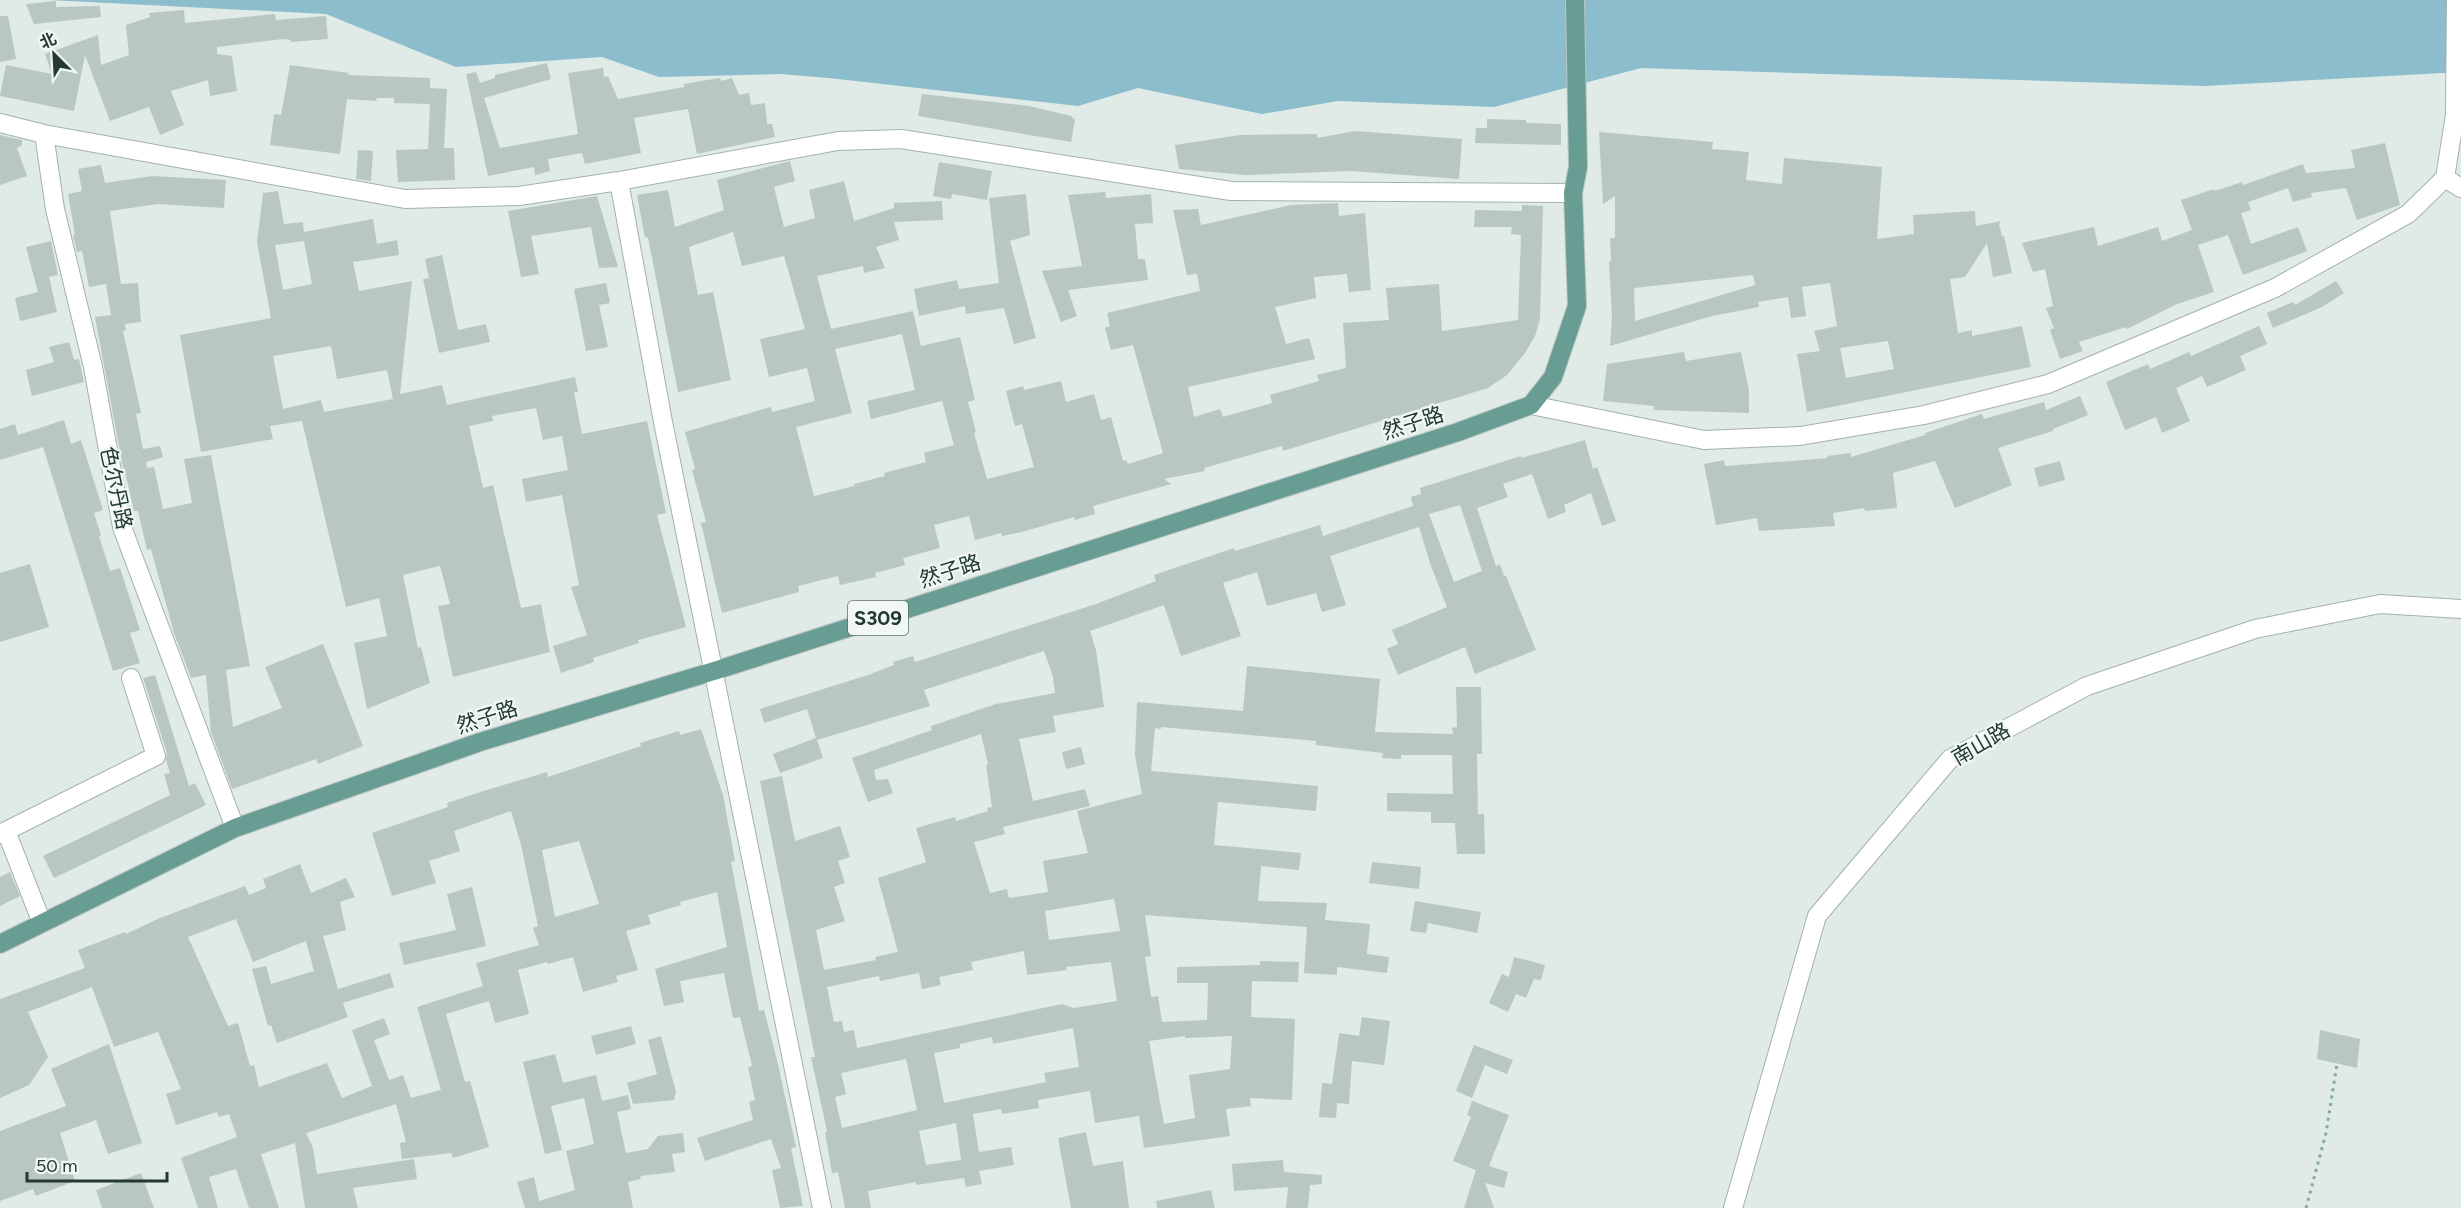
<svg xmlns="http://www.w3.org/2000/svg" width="2461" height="1208" font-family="Figtree,'Noto Sans SC',sans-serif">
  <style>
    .water { fill: #8bbdcc }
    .building { fill: #b8c7c2; fill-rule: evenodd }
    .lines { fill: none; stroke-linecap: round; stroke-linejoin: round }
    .minor-casing { stroke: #a3b1ad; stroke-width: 20 }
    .major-casing { stroke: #bdc4c2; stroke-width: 20 }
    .path { stroke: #82aca1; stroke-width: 3; stroke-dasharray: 3 4.5; stroke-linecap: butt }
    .minor { stroke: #fff; stroke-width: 18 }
    .major { stroke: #679d93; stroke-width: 18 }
    .labels { text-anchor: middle; stroke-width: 4.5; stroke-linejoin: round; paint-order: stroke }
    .shield { fill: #f0f7f4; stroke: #60726e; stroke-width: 1.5 }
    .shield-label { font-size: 20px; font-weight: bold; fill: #223934 }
    .street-label { font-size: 21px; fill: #223934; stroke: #f0f7f4 }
  </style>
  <rect width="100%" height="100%" fill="#e0eae6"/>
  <!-- water -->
  <path class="water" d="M49,0H2461V72L2204,86L1641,68L1494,107L1338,101L1262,114L1138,88L1078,106L829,78L780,74L659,77L602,57L456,67L326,14Z"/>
  <!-- building -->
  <path class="building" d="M56,1V7L100,6L101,17L34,24L26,4Z
    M184,10L185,23L275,14L276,20L326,16L328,39L291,42V40L283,39L217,47V54L232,56L237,91L210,96L208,80L171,91L184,125L160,135L149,107L110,121L85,55L74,111L0,96L6,65L52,74L45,54L98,35L101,65L129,55L126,25L150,17L149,13Z
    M0,16H8L16,59L0,62Z
    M547,63L551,79L484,98L500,148L578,134L568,73L603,68L604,77L608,76L618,99L684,87V84L719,78L722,81L732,78L739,95L749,93L751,105L765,103L767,124H772L775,137L697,154L688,109L634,118L641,153L585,164L582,153L548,159L550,171L535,175L534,167L488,176L466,74L476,72L480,83L495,78V75Z
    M290,65L349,73L348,75L430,78V88L447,89L444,148H454L455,180L398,182L396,150L428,149L430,104L394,103V98H377L376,101L347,99L340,154L270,145L274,114L281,115Z
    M922,94L1029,106L1071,116L1075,120L1071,142L918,116Z
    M1487,119L1526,120V123L1561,124V145L1475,143L1476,128H1487Z
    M1355,131L1462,139L1459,179L1352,171L1246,175L1179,169L1175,145L1240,135L1317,134V138Z
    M1599,132L1713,142L1712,149L1749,152L1746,180L1782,184L1784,158L1882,167L1877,239L1914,234L1913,215L1975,211L1976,226L2001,221L1999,224L2002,236H2004L2012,273L1993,277L1987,243L1965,277L1950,279L1958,333L1972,330V336L2022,326L2031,367L1807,412L1797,354L1820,351L1814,331L1837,326L1830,283L1802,287L1806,316L1791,318L1788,297L1758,302L1759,307L1712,316L1610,346L1612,316L1609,262L1611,261L1610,238H1615V196L1603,204ZM1753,275L1755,285L1635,321L1634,288ZM1888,341L1894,369L1846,378L1840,348Z
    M0,135L22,140V145L17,148L27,176L0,185Z
    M2385,143L2400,205L2357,220L2346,188L2311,193L2312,197L2293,202L2288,188L2248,202L2251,210L2241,213L2251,244L2298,227L2307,251L2243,275L2228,235L2198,245L2214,292L2177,304L2127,329L2126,327L2079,342L2083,351L2060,359L2050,330L2054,328L2046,308L2053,306L2045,269L2033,272L2022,243L2094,227L2098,246L2158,227L2162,241L2192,230L2181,200L2214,189L2215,191L2242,182L2243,185L2303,164L2306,173L2355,168L2351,150Z
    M358,150L373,151L371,181L356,179Z
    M790,161L795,181L774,187L784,227L815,218L809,190L844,181L854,221L894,208V203L942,201L943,220L894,222L899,240L876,247L885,268L864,273L863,266L817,276L831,329L913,311L921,346L960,337L975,400L968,402L976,432L974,433L987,479L1034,467L1022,424L1015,426L1006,391L1023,386L1024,390L1061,381L1066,402L1094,394L1101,420L1111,417L1123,461L1126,460L1128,464L1163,453L1133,345L1111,350L1105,328L1110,326L1107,313L1200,291L1197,274L1187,275L1173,210L1198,209L1201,225L1291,205L1338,203L1339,216L1365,213L1371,290L1349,292L1347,274L1314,277L1316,298L1275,307L1286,344L1309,338L1315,359L1188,387L1194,417L1220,409L1223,417L1272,403L1270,395L1319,381L1317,375L1346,368L1343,323L1389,320L1386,288L1439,284L1442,331L1518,320L1521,235L1511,234L1512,227H1474L1475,210L1522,211V205L1543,206L1540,319L1535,336L1525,353L1507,375L1488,388L1283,451L1282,446L1204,468L1205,471L1164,479L1171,484L1093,506L1095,514L1075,520L1074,517L1022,532L1002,536L1001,533L975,540L969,516L934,525L940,548L903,558L905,565L875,573L876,577L840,585L838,576L798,586L799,592L722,613L701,523L706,522L692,470L695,469L685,432L771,407L772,412L815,401L807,368L769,377L760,339L805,329L784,256L742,266L733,232L689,247L698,295L713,292L731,380L678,392L648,237L645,238L637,195L668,190L675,227L724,210L717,180ZM902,334L915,390L867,401L871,419L942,401L954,445L924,453L926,462L884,473L885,476L854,484V486L814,496L796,427L852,413L835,349Z
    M939,162L992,171L987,200L952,194L951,199L933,196Z
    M101,165L105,183L152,176L226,180L224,208L158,204L110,211L121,284L138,283L141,322L125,324L126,330L123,331L141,413L136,414L143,449L160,446L163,457L146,462L147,468L154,467L163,509L192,503L184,459L211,455L250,666L226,670L233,727L282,708L265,667L323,644L363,746L318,764L316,759L232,789L211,732L206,675L191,678L174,633L151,549L147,550L138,511H134L124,467L123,468L95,317L111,315L106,284L89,287L82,251L77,252L73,235H75L68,194L82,191L78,169Z
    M278,191L284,224L303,222L304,232L373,219L377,244L397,240L399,255L353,262L359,291L412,281L400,394L442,385L447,405L575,377L578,392H574L582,434L647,421L666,513L657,515L686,627L638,640L639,643L593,658L594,662L561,673L553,646L587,635L571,587L579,585L562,495L526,502L522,479L568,470L562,436L543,440L536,408L492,416L493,421L469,426L483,488L493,485L521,608L541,604L550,652L453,677L438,606L450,604L440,566L403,575L418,648L421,647L430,683L367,709L354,643L387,636L379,598L346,607L302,421L270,426L273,439L201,452L180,335L271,318L257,242L263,193ZM304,241L312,284L283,290L275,245ZM331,346L337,379L387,370L393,399L324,412L321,400L283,409L273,356Z
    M1105,192L1106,198L1151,194L1153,223L1135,224L1138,259H1145L1148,280L1068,290L1077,316L1061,322L1042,271L1082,266L1068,195Z
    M1026,194L1030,235L1010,241L1036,338L1014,344L1004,308L966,314L965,306L919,316L914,289L957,280L959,289L999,283L989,198Z
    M597,196L618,267L599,268L591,227L531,236L539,274L521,277L508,211Z
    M51,241L58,275L49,277L57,312L20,321L15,298L38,292L26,247Z
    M442,255L458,330L486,324L490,342L439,353L423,279L429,278L425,259Z
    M2336,281L2344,293L2322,307L2273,328L2267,313L2293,302L2295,305Z
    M606,283L610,303L599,305L608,347L586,351L574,289Z
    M2259,326L2267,344L2240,356L2246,370L2207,387L2202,376L2176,388L2190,421L2162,433L2156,417L2125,430L2106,382L2148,364L2150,369L2189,352L2191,356Z
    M69,342L74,360L79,359L84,382L32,396L26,370L54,362L49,347Z
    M1684,352L1686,361L1741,352L1749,391V413L1654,410V406L1603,401L1607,364Z
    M2080,396L2088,415L2053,429V431L1998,448L2012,485L1955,508L1935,461L1893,473L1897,508L1865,511L1864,508L1833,513L1835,526L1759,531L1757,518L1716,525L1704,464L1724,460L1725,466L1828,458L1827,456L1851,453V457L1925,435V433L1982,414L1984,419L2044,402L2046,410Z
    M64,420L71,444L81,440L103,510L94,513L101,535L99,536L110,571L120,568L140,630L130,633L140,663L113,671L43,447L0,460V429L15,424L18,435Z
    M1585,440L1593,469L1597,467L1616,521L1602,526L1591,493L1564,505L1566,512L1548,519L1532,474L1503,484L1508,497L1477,508L1496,566L1500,564L1504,576H1506L1536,650L1475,674L1465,647L1398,675L1387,649L1398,644L1392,630L1447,607L1431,566L1419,527L1330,556L1346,605L1322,612L1316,593L1267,606L1257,572L1223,583L1241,636L1181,656L1164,605L1090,631L1096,650L1104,707L1053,716L1056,732L1019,739L1033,801L1085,789L1090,806L1003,827L1005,834L974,842L990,893L1007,889L1009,898L1048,892L1043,861L1088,853L1077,811L1142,794L1135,755L1137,702L1243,711L1247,666L1380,679L1375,732L1453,734L1452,728L1457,727L1456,687H1481L1482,754H1477L1478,814H1484L1485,854H1457L1455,823H1431V812L1387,811V793L1453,794L1452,755H1401V759L1382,758L1383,753L1316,745V741L1161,727V729L1155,728L1151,771L1318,786L1316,811L1218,802L1214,845L1301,853L1299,870L1261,866L1258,901L1327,903L1325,920L1370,924L1367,954L1389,957L1387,973L1337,967V975L1304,973L1307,927L1145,915L1151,956L1145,957L1151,997L1158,996L1162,1022L1207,1020L1208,983H1177V967L1260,965V961L1299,962L1298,982L1252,981L1251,1017L1295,1019L1292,1100L1250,1098L1251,1106L1226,1109L1230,1136L1144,1148L1139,1116L1095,1123L1090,1091L1038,1100L1039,1108L1002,1114L1001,1109L973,1114L979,1152L1011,1147L1014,1165L979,1171L982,1184L966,1187L964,1178L916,1185V1182L868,1191L871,1208H845L838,1172L832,1173L825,1132L827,1131L811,1057H815L760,781L782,776L795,841L840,826L850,857L838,861L845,883L834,887L845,921L816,930L824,970L876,960L875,957L898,952L878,878L926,862L916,828L955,817L956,821L988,811L987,808L992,807L986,765L988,764L981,734L874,770L876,780L888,779L893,793L868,802L852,758L932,730L931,726L996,704L1055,693L1053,677L1044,651L924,690L930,706L817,740L823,758L780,773L773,754L816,738L807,709L764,723L760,709L868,675L894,665L893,662L913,656L915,662L1096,604L1156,581L1154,575L1234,548L1235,551L1320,525L1323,536L1413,506L1411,497L1421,494L1420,488L1521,456V458ZM1460,505L1482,571L1454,582L1429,514ZM1114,899L1120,931L1049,940L1045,911ZM1024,951L1027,975L1067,970L1066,967L1111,962L1117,1001L1074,1008L1062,1004L857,1048L854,1030L844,1032L842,1021L834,1022L827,987L879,976L880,981L919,973L922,989L941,985L939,977L973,970L971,962ZM1073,1028L1079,1067L1044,1073L1046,1082L944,1103L934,1053L960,1048V1044L992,1037L993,1044ZM1185,1036V1038L1232,1036L1230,1069L1189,1075L1195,1118L1164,1124L1149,1041ZM906,1059L917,1110L842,1128L835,1097L846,1094L841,1073ZM956,1123L961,1160L926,1165L919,1131Z
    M2060,461L2065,480L2039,487L2034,468Z
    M30,564L49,627L0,642V573Z
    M155,675L189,786L195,783L206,805L54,878L43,856L170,795L164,774L170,773L166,760L167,753L143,678Z
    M701,729L723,795L735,861L731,862L759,1011L764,1010L777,1060L796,1147L791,1148L803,1206L780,1208L772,1170L781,1168L771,1139L705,1161L697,1138L753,1120L749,1102L755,1100L748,1067L752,1066L740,1017L733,1018L724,973L680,981L684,1002L664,1006L655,969L727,947L717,892L680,902L681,905L648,915L651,924L626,931L638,970L616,976L618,982L583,992L573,957L548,964L547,962L518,970L529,1014L495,1023L489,1001L446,1014L465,1082L470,1081L489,1147L453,1158L451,1153L402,1159L400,1143L406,1142L396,1104L306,1133L313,1148L317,1174L414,1159L417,1179L353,1188L358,1208H305L295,1143L261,1154L279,1208H249L236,1169L209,1177L218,1208H198L181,1158L237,1137L229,1114L219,1117L217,1112L176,1125L166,1094L181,1089L158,1032L114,1047L92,987L28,1012L48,1057L29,1085L0,1098V999L85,968L78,950L125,932L126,934L160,918L245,886L249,895L266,888L263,879L300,864L311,893L346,878L355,897L340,902L346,930L323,936L338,989L390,973L394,987L343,1003L348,1017L277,1043L271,1025L268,1026L252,969L266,966L271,984L314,971L306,941L253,962L236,919L188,937L228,1026L238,1023L250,1066L254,1065L259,1087L327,1063L342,1098L372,1086L352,1030L384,1018L390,1034L374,1040L389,1080L403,1075L411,1098L441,1090L417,1007L483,986L476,963L539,945L533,928L538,926L521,845L511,811L454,831L460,851L429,861L436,883L392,896L372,833L448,807L447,803L487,790L547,772L548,777L641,746L640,743L679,731L680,735ZM579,841L599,904L555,917L542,850Z
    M1081,747L1085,764L1066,769L1062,752Z
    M1372,862L1421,867L1419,889L1369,883Z
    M10,872L20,896L0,906V877Z
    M472,887L486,946L404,965L399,943L456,930L447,894Z
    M1415,901L1481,912L1477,933L1428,923L1426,933L1410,931Z
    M1514,957L1545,965L1541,980L1534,979L1526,998L1516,994L1508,1012L1489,1003L1502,974L1509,977Z
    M1362,1017L1390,1021L1384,1065L1352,1061L1349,1104L1337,1103L1336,1118L1319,1117L1322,1083L1332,1084L1339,1033L1359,1036Z
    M631,1026L636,1044L596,1055L591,1036Z
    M2320,1030L2360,1039L2357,1068L2317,1059Z
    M661,1036L676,1092L674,1100L633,1104L627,1083L657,1074L648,1040Z
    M109,1044L142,1143L108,1154L96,1120L60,1133L75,1181L36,1196L33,1189L0,1201V1131L66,1106L51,1069Z
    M1474,1045L1513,1060L1507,1074L1485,1065L1472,1098L1456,1091Z
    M555,1054L563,1083L596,1075L602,1101L628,1095L631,1109L617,1112L626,1153L648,1149L658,1136L683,1133L685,1152L672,1154L675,1172L640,1176L641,1179L628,1182L633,1208H525L517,1182L534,1177L539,1201L575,1190L566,1151L594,1144L584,1098L551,1106L562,1150L545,1154L523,1062Z
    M1472,1101L1509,1115L1489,1166L1508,1172L1504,1188L1485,1183L1494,1208H1464L1476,1170L1453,1161L1471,1117L1467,1115Z
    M1086,1132L1093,1166L1123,1161L1129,1208H1071L1058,1138Z
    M1283,1160L1284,1172L1322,1175V1184L1310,1185L1308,1208H1286L1288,1187L1234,1191L1232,1164Z
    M141,1173L154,1208H102L96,1190Z
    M1211,1190L1215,1208H1157L1156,1201Z"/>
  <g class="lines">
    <defs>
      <path id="minor" d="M0,123L44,134L405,199L519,196L619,181L838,141L901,139L1231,191L1573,193
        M44,134L55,209L93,367L122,527L235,828
        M2445,178L2455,115L2456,0
        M619,181L663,422L822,1208
        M1531,405L1704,440L1800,436L1924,415L2048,384L2275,288L2408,214L2445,178L2461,188
        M6,831L42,923
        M0,834L156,756L131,678
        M1733,1208L1817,916L1950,759L2087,686L2255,629L2380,604L2461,609"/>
      <path id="major" d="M0,944L235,828L480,742L714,671L1458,432L1531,405L1553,377L1577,306L1573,193L1578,167L1575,0"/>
    </defs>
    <!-- minor casing -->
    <use href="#minor" class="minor-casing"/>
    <!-- major casing -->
    <use href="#major" class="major-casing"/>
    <!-- path -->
    <path class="path" d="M2306,1208L2326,1133L2337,1064"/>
    <!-- minor -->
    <use href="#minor" class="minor"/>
    <!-- major -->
    <use href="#major" class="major"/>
  </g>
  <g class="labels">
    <!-- shield labels -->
    <rect class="shield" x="848" y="601" width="60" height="34" rx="4.5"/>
    <g class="shield-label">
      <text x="878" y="625">S309</text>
    </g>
    <!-- street labels -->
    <g class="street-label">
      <text transform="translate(1413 423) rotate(-18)" y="7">然子路</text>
      <text transform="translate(116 488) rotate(78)" y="7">色尔丹路</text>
      <text transform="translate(950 571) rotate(-18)" y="7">然子路</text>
      <text transform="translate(487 717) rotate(-18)" y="7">然子路</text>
      <text transform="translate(1981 744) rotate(-30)" y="7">南山路</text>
    </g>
  </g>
  <!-- north arrow -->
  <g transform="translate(54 54) rotate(336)" stroke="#f0f7f4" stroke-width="4.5" paint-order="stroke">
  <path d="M0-4.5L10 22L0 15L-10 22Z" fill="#223934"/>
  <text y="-9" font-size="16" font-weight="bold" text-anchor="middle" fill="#223934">北</text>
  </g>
  <!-- scale -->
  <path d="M27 1172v9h140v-9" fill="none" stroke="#223934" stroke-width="3"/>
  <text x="36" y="1172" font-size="18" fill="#223934" stroke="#f0f7f4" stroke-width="4.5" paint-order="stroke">50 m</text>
</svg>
